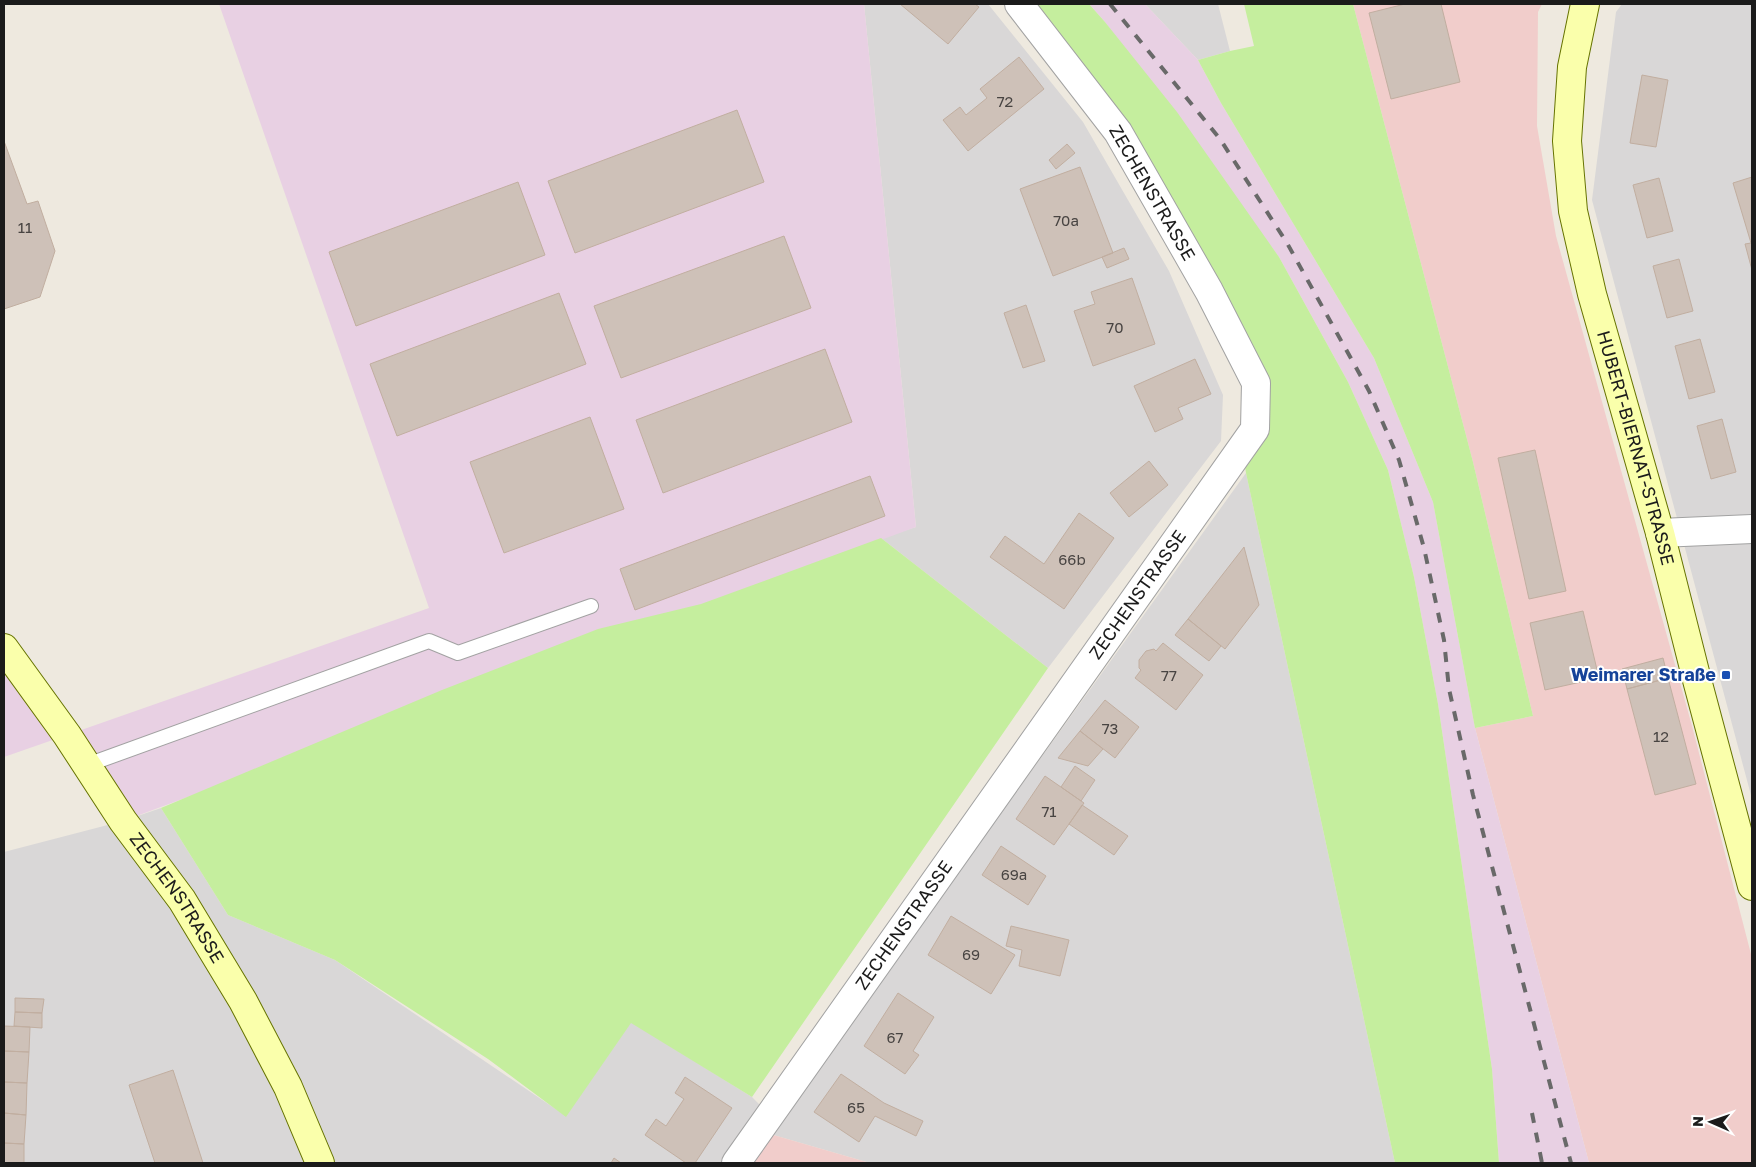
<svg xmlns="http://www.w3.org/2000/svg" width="1756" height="1167" font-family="'Golos Text',sans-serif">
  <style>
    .residential { fill: #d9d7d7 }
    .commercial { fill: #f1cdcb }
    .industrial { fill: #e8d0e3 }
    .grass { fill: #c5ee9e }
    .building { fill: #cec1b8; stroke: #c1aea0 }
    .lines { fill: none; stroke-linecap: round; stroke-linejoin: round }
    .lane-casing { stroke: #a2a2a2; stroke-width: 16 }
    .street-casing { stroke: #a2a2a2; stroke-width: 30 }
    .secondary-casing { stroke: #667300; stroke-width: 30 }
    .lane { stroke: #fff; stroke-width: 14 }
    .street { stroke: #fff; stroke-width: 28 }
    .secondary { stroke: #faffab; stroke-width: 28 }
    .rail { stroke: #696969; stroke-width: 4; stroke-dasharray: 10 10; stroke-linecap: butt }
    .transit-dot { fill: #1a4fb4; stroke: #fff; stroke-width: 2 }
    .labels { text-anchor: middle; stroke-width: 4; stroke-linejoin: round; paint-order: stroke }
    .number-label { font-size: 15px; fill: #484442 }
    .street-label { font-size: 18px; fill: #1b1b1b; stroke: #fff }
    .transit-label { font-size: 18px; font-weight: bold; fill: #164399; stroke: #fff; text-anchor: end }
  </style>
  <rect width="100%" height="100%" fill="#eee9df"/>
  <!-- residential -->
  <path class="residential" d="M864,4H988L1083,122L1169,271L1223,395L1221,441L1048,668L881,538L916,527Z
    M1145,4H1218L1230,51L1198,60Z
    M1622,4H1752V799L1592,200L1616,12Z
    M1246,473L1395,1163H870L770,1134Z
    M161,808L228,915L335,960L566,1116L631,1022L752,1097L769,1114L736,1163H4V852L123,821Z"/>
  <!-- commercial -->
  <path class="commercial" d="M1353,4H1542L1538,12L1537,126L1556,236L1692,726L1752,958V1163H1589L1475,728L1533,716L1473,462Z
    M770,1134L870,1163H752Z"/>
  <!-- industrial -->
  <path class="industrial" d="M219,4H864L916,527L123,821L67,735L4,757V648L67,735L429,608Z
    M1089,4H1145L1198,60L1221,103L1374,358L1433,502L1475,728L1589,1163H1499L1492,1069L1438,704L1414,577L1388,470L1348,382L1279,257L1105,22Z"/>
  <!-- grass -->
  <path class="grass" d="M1019,4H1089L1105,22L1177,112L1279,257L1348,382L1388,470L1414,577L1438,704L1492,1069L1499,1163H1395L1246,473L1242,448L1256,383L1118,132Z
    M1244,4H1353L1473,462L1533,716L1475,728L1433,502L1374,358L1221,103L1198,60L1230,51L1254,46Z
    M881,538L1048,668L752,1097L631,1023L566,1117L488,1059L335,960L228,915L161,808L442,690L598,629L701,604Z"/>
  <!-- building -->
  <path class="building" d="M900,4H975L979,7L948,44Z
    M1405,4H1441L1460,82L1391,99L1369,13Z
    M1019,57L1044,89L968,151L943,120L960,107L966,115L987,98L980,89Z
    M1642,75L1668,80L1656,147L1630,143Z
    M737,110L764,182L575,253L548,181Z
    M4,141L27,204L38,201L55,251L40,297L4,309Z
    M1067,144L1075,153L1056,169L1049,160Z
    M1080,167L1113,253L1053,276L1020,189Z
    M1752,177V270L1745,244L1751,243L1733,183Z
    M1659,178L1673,231L1647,238L1633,185Z
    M518,182L545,255L356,326L329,252Z
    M784,236L811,308L621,378L594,306Z
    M1124,248L1129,259L1107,268L1102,257Z
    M1679,259L1693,311L1667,318L1653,266Z
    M1132,278L1155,344L1093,366L1074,311L1095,304L1091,292Z
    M559,293L586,364L397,436L370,364Z
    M1026,305L1045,361L1023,368L1004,313Z
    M1700,339L1715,392L1689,399L1675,346Z
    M825,349L852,422L663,493L636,420Z
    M1195,359L1211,394L1178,408L1183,419L1155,432L1134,386Z
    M590,417L624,509L504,553L470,462Z
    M1722,419L1736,472L1711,479L1697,426Z
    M1535,450L1566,591L1529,599L1498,458Z
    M1149,461L1168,485L1129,517L1110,493Z
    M870,476L885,516L635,610L620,569Z
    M1079,513L1114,538L1064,609L990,557L1005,536L1044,564Z
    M1244,547L1259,605L1225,649L1188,619Z
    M1583,611L1599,678L1545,690L1530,623Z
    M1188,619L1221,646L1209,661L1175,635Z
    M1163,643L1203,675L1176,710L1135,678L1141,670L1139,668V660L1146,651L1154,649L1156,651Z
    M1663,658L1668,678L1627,689L1622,669Z
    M1668,678L1696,784L1655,795L1627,689Z
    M1105,700L1139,727L1115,758L1080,731Z
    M1080,731L1103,749L1088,766L1058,758Z
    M1075,766L1095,780L1081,801L1061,787Z
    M1045,776L1084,803L1054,845L1016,819Z
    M1082,805L1128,836L1114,855L1069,824Z
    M1001,846L1046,876L1028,905L982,875Z
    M951,916L1015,955L991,994L928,955Z
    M1011,926L1069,940L1060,976L1019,966L1022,950L1006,946Z
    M898,993L934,1017L913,1051L919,1055L905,1074L864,1046Z
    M15,998L44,999L42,1013L15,1012Z
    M15,1012L42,1013V1028L14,1026Z
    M4,1026L30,1027L29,1052L4,1051Z
    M4,1051L29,1052L27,1083L4,1082Z
    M173,1070L203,1163H155L129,1085Z
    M841,1074L884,1103L923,1121L916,1136L875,1116L859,1142L814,1112Z
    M685,1077L732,1108L695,1163H686L645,1135L656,1119L666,1126L684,1099L675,1093Z
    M4,1082L27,1083L26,1115L4,1113Z
    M4,1113L26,1115L24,1144L4,1143Z
    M4,1143L24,1144V1163H4Z
    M614,1158L621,1163H611Z"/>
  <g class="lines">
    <defs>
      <path id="lane" d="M87,765L429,641L458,653L591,606"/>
      <g id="street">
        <path d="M1660,533L1752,529"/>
        <path id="s1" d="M736,1163L1255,429L1256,383L1209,291L1118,132L1019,4"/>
      </g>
      <g id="secondary">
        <path id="s2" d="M1585,4L1572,67L1567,141L1573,211L1592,294L1660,533L1697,680L1752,886"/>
        <path id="s3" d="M4,648L67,735L123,821L182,900L243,1001L288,1087L320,1163"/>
      </g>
    </defs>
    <!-- lane casing -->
    <use href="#lane" class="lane-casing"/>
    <!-- street casing -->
    <use href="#street" class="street-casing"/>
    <!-- secondary casing -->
    <use href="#secondary" class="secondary-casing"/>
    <!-- lane -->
    <use href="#lane" class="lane"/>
    <!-- street -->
    <use href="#street" class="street"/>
    <!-- secondary -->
    <use href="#secondary" class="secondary"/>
    <!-- rail -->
    <path class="rail" d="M1110,4L1220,139L1287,243L1369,391L1399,460L1424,548L1444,640L1449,689L1473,795L1571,1163
      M1532,1113L1542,1163"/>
  </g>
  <!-- markers -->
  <rect class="transit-dot" x="1721" y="670" width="10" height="10" rx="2.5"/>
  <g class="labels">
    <!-- number labels -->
    <g class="number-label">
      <text x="1005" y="107">72</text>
      <text x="1066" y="226">70a</text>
      <text x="25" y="233">11</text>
      <text x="1115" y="333">70</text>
      <text x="1072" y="565">66b</text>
      <text x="1169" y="681">77</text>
      <text x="1110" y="734">73</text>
      <text x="1661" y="742">12</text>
      <text x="1049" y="817">71</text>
      <text x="1014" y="880">69a</text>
      <text x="971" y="960">69</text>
      <text x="895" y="1043">67</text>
      <text x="856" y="1113">65</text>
    </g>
    <!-- street labels -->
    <g class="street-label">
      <text transform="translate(1152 193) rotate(60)" y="6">ZECHENSTRASSE</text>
      <text dy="6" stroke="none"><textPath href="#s2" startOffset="454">HUBERT-BIERNAT-STRASSE</textPath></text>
      <text dy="6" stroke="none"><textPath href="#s1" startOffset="696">ZECHENSTRASSE</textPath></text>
      <text dy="6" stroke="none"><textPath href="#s3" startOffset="304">ZECHENSTRASSE</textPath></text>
      <text dy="6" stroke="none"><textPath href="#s1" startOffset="291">ZECHENSTRASSE</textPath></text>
    </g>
    <!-- transit labels -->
    <g class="transit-label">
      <text x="1716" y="681">Weimarer Straße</text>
    </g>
  </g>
  <!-- border -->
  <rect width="1756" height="1167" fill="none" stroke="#1b1b1b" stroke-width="10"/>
  <!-- north arrow -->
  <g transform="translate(1711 1122) rotate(272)" stroke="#ffffff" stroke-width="4" paint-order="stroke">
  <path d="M0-4L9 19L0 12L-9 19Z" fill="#1b1b1b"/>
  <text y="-8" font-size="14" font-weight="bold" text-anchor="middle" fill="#1b1b1b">N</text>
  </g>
</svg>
